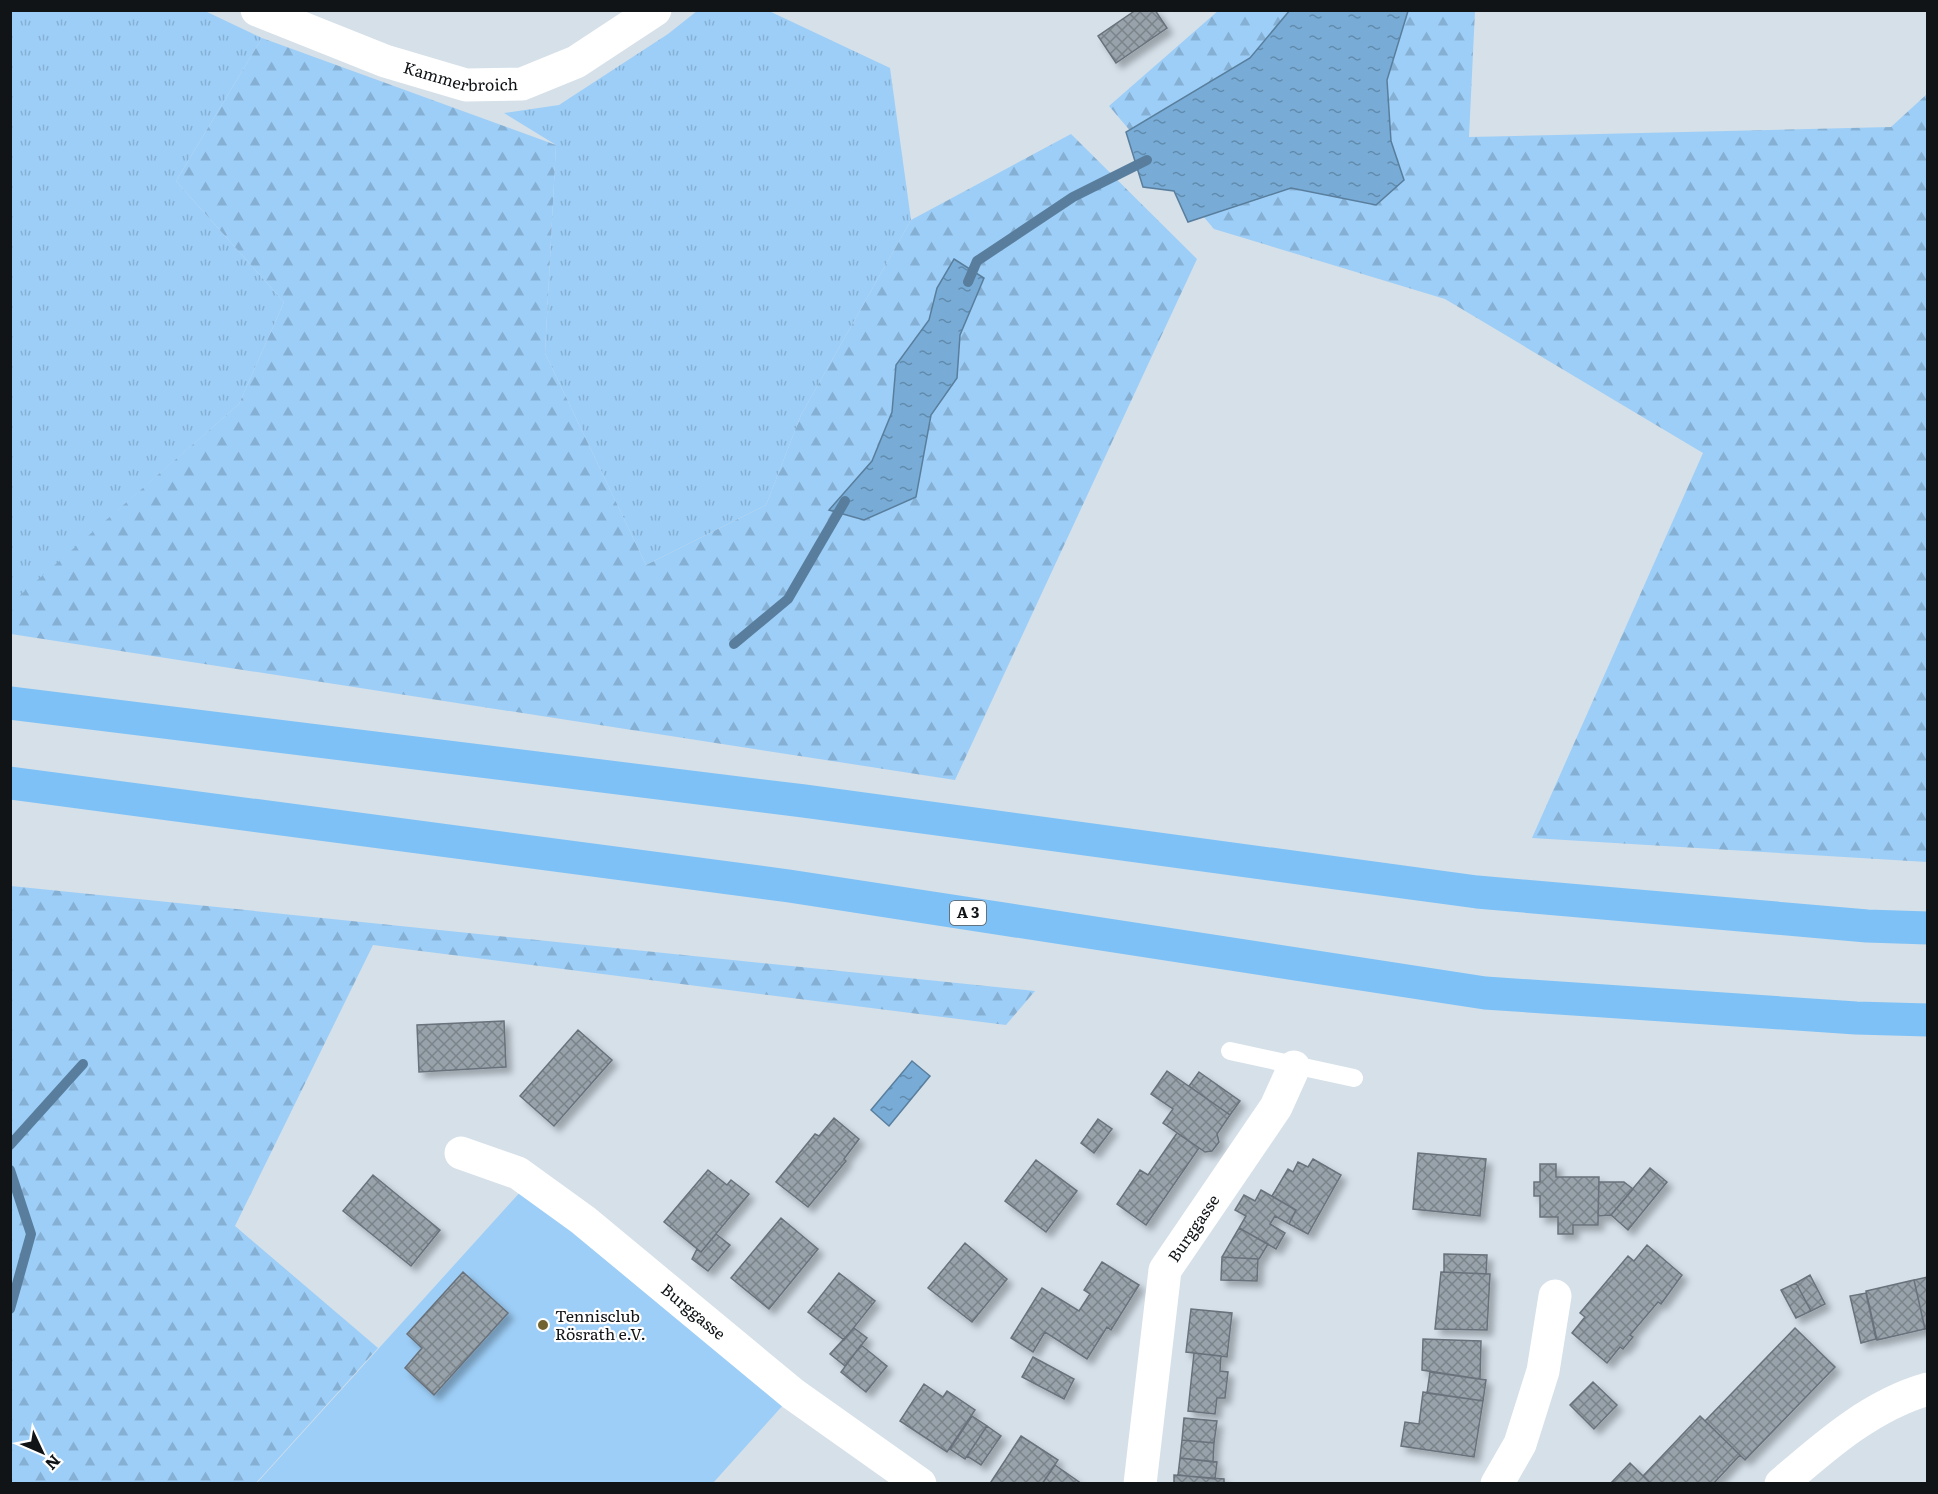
<svg xmlns="http://www.w3.org/2000/svg" width="1938" height="1494" font-family="Literata,serif">
  <style>
    .grass { fill: url(#grass-tufts) }
    .forest { fill: url(#forest-firs) }
    .pitch { fill: #9dcef7 }
    .water { fill: url(#water-ripples); stroke: #597e9d; stroke-width: 1.5 }
    .lines { fill: none; stroke-linecap: round; stroke-linejoin: round }
    .stream { stroke: #597e9d; stroke-width: 10 }
    .building { fill: url(#building-cross-hatch); stroke: #69727b; stroke-width: 1.5; filter: url(#shadow) }
    .lane { stroke: #fff; stroke-width: 18 }
    .street { stroke: #fff; stroke-width: 33 }
    .highway { stroke: #7ec1f6; stroke-width: 33 }
    .poi-dot { fill: #726431; stroke: #fff; stroke-width: 2 }
    .labels { text-anchor: middle; stroke-width: 4.5; stroke-linejoin: round; paint-order: stroke }
    .shield { fill: #fff; stroke: #585a5d; stroke-width: 1.5 }
    .shield-label { font-size: 15px; font-weight: bold; fill: #101417 }
    .street-label { font-size: 16px; fill: #101417; stroke: #fff }
    .poi-label { font-size: 16px; fill: #101417; stroke: #fff; text-anchor: start }
  </style>
  <defs>
    <pattern id="grass-tufts" width="24" height="20" patternUnits="userSpaceOnUse" patternTransform="scale(1.5)"><rect width="24" height="20" fill="#9dcef7"/><path d="M3 7l-1-3M5 7V3M7 7l1-3M15 17l-1-3M17 17v-4M19 17l1-3" fill="none" stroke="#86b0d3"/></pattern>
    <pattern id="forest-firs" width="22" height="20" patternUnits="userSpaceOnUse" patternTransform="scale(1.5)"><rect width="22" height="20" fill="#9dcef7"/><path d="M5 1l3.5 6h-7zM16 11l3.5 6h-7z" fill="#86b0d3"/></pattern>
    <pattern id="water-ripples" width="26" height="14" patternUnits="userSpaceOnUse" patternTransform="scale(1.5)"><rect width="26" height="14" fill="#78acd6"/><path d="M2 4q2-2 4 0t4 0M15 11q2-2 4 0t4 0" fill="none" stroke="#618bad"/></pattern>
    <pattern id="building-cross-hatch" width="8" height="8" patternUnits="userSpaceOnUse" patternTransform="scale(1.5)"><rect width="8" height="8" fill="#97a2aa"/><path d="M0 0l8 8M0 8l8-8" fill="none" stroke="#7a8389"/></pattern>
    <filter id="shadow"><feDropShadow dx="5.5" dy="5.5" stdDeviation="3" flood-color="#0004"/></filter>
  </defs>
  <rect width="100%" height="100%" fill="#d5e0e9"/>
  <!-- grass -->
  <path class="grass" d="M11,11H205L262,38L176,181L284,302L239,404L11,604Z
    M697,11H769L890,68L911,220L801,415L766,505L646,565L545,353L556,145L504,113L559,105L668,34Z"/>
  <!-- forest -->
  <path class="forest" d="M1219,10L1475,11L1469,137L1891,127L1927,94V862L1532,838L1703,453L1445,299L1214,229L1109,106Z
    M262,38L556,145L545,353L646,565L766,505L801,415L911,220L1071,134L1197,259L955,780L11,634L10,604L239,404L284,302L176,181Z
    M11,886L1035,991L1006,1025L373,945L235,1226L378,1348L256,1483H11Z"/>
  <!-- pitch -->
  <path class="pitch" d="M523,1189L784,1404L713,1483L256,1484Z"/>
  <!-- water -->
  <path class="water" d="M1290,10L1408,11L1387,80L1391,141L1404,180L1376,205L1291,188L1188,222L1174,191L1143,187L1126,132L1250,58Z
    M954,259L984,278L960,335L957,378L931,415L916,497L864,520L829,510L872,461L892,412L896,365L929,320L937,288Z
    M912,1061L930,1076L889,1126L871,1110Z"/>
  <g class="lines">
    <!-- stream -->
    <path class="stream" d="M968,282L977,261L1073,197L1147,160
      M734,644L788,599L845,501
      M10,1145L83,1064
      M10,1170L31,1234L10,1309"/>
  </g>
  <!-- building -->
  <path class="building" d="M1136,10H1155L1167,28L1116,63L1098,36Z
    M504,1021L506,1067L419,1072L417,1025Z
    M578,1030L612,1060L554,1126L520,1096Z
    M1167,1071L1230,1115L1217,1134L1219,1142L1212,1151L1205,1152L1163,1123L1173,1109L1151,1094Z
    M1199,1072L1240,1101L1230,1115L1189,1086Z
    M834,1118L859,1139L844,1159L846,1161L808,1207L776,1182L815,1134L819,1136Z
    M1098,1119L1112,1129L1094,1153L1081,1143Z
    M1177,1133L1199,1148L1146,1225L1117,1204L1140,1170L1148,1175Z
    M1418,1153L1486,1159L1480,1216L1413,1209Z
    M1313,1159L1341,1175L1308,1234L1289,1224L1296,1210L1272,1196L1288,1169L1293,1172L1298,1162L1308,1167Z
    M1036,1160L1077,1191L1046,1232L1005,1201Z
    M1540,1164H1556V1177H1599L1598,1225H1573V1234H1558V1217H1540V1196H1534V1182H1540Z
    M1650,1168L1667,1182L1628,1230L1611,1215Z
    M708,1170L727,1185L731,1180L749,1194L701,1252L664,1222Z
    M373,1175L440,1230L411,1266L343,1211Z
    M1599,1182H1624L1633,1189L1611,1215L1598,1216Z
    M1261,1190L1296,1210L1289,1224L1275,1216L1270,1224L1285,1233L1276,1249L1239,1228L1246,1216L1235,1210L1244,1195L1255,1201Z
    M781,1218L818,1249L769,1309L731,1278Z
    M1239,1228L1268,1244L1259,1259L1222,1257Z
    M716,1234L730,1245L708,1271L692,1259L697,1249L701,1252Z
    M965,1243L1007,1279L972,1322L928,1288Z
    M1647,1245L1682,1275L1661,1304L1658,1302L1630,1335L1633,1337L1623,1349L1620,1347L1607,1363L1572,1333L1585,1317L1580,1313L1628,1256L1634,1261Z
    M1444,1254L1487,1255L1486,1274L1444,1272Z
    M1222,1257L1258,1259L1257,1281L1221,1280Z
    M1102,1262L1139,1285L1111,1330L1107,1327L1087,1359L1045,1332L1033,1352L1011,1338L1042,1288L1079,1311L1090,1294L1084,1290Z
    M463,1272L508,1313L434,1395L405,1368L422,1348L407,1334Z
    M1441,1272L1490,1274L1487,1330L1435,1329Z
    M839,1273L875,1301L844,1340L808,1312Z
    M1810,1275L1825,1304L1811,1311L1796,1283Z
    M1928,1277V1328L1925,1329L1914,1280Z
    M1914,1280L1925,1329L1877,1340L1866,1291Z
    M1796,1283L1811,1311L1796,1318L1781,1290Z
    M1866,1293L1876,1339L1861,1343L1850,1296Z
    M1191,1309L1232,1313L1227,1357L1186,1352Z
    M854,1328L867,1338L845,1366L830,1354Z
    M1795,1328L1835,1367L1745,1460L1705,1421Z
    M1423,1339L1481,1341L1480,1379L1422,1370Z
    M861,1345L887,1366L866,1392L841,1372Z
    M1194,1353L1221,1356L1220,1371L1228,1372L1225,1398H1217L1215,1414L1188,1411Z
    M1033,1357L1074,1379L1064,1399L1022,1377Z
    M1430,1372L1486,1380L1483,1401L1427,1393Z
    M1593,1382L1617,1405L1594,1429L1570,1405Z
    M924,1384L943,1397L947,1391L975,1410L947,1452L900,1421Z
    M1423,1392L1483,1401L1474,1457L1401,1446L1405,1422L1419,1424Z
    M972,1416L987,1426L965,1459L950,1449Z
    M1700,1416L1740,1455L1713,1484H1651L1643,1476Z
    M1184,1418L1217,1421L1214,1443L1182,1440Z
    M987,1426L1001,1436L981,1465L967,1456Z
    M1021,1436L1058,1460L1042,1484H993L991,1482Z
    M1182,1440L1214,1443L1213,1462L1180,1458Z
    M1180,1458L1217,1462L1215,1479L1178,1475Z
    M1630,1463L1651,1484H1610Z
    M1055,1465L1082,1484H1042Z
    M1174,1475L1224,1479V1484H1174Z"/>
  <g class="lines">
    <!-- lane -->
    <path class="lane" d="M1230,1051L1354,1078"/>
    <!-- street -->
    <g class="street">
      <path id="s1" d="M257,10L385,61L466,85L522,84L576,62L655,10"/>
      <path id="s2" d="M461,1153L518,1173L583,1220L793,1394L920,1484"/>
      <path id="s3" d="M1140,1484L1165,1270L1276,1107L1294,1067"/>
      <path d="M1497,1484L1520,1444L1543,1371L1555,1296"/>
      <path d="M1781,1484C1825,1446 1871,1405 1928,1389"/>
    </g>
    <!-- highway -->
    <path class="highway" d="M10,703L804,801L1477,892L1867,926L1928,928
      M10,783L789,886L1485,993L1856,1018L1928,1020"/>
  </g>
  <!-- markers -->
  <circle class="poi-dot" cx="543" cy="1325" r="6"/>
  <g class="labels">
    <!-- shield labels -->
    <rect class="shield" x="950" y="901" width="36" height="24" rx="4.5"/>
    <g class="shield-label">
      <text x="968" y="918">A 3</text>
    </g>
    <!-- street labels -->
    <g class="street-label">
      <text dy="6" stroke="none"><textPath href="#s1" startOffset="216">Kammerbroich</textPath></text>
      <text dy="6" stroke="none"><textPath href="#s3" startOffset="266">Burggasse</textPath></text>
      <text dy="6" stroke="none"><textPath href="#s2" startOffset="284">Burggasse</textPath></text>
    </g>
    <!-- poi labels -->
    <g class="poi-label">
      <text x="555" y="1322">Tennisclub<tspan x="555" dy="18">Rösrath e.V.</tspan></text>
    </g>
  </g>
  <!-- border -->
  <rect width="1938" height="1494" fill="none" stroke="#101417" stroke-width="24"/>
  <!-- north arrow -->
  <g transform="translate(42 1452) rotate(134)" stroke="#ffffff" stroke-width="4.5" paint-order="stroke">
  <path d="M0-4.5L10 22L0 15L-10 22Z" fill="#101417"/>
  <text y="-9" font-size="16" font-weight="bold" text-anchor="middle" fill="#101417">N</text>
  </g>
</svg>
